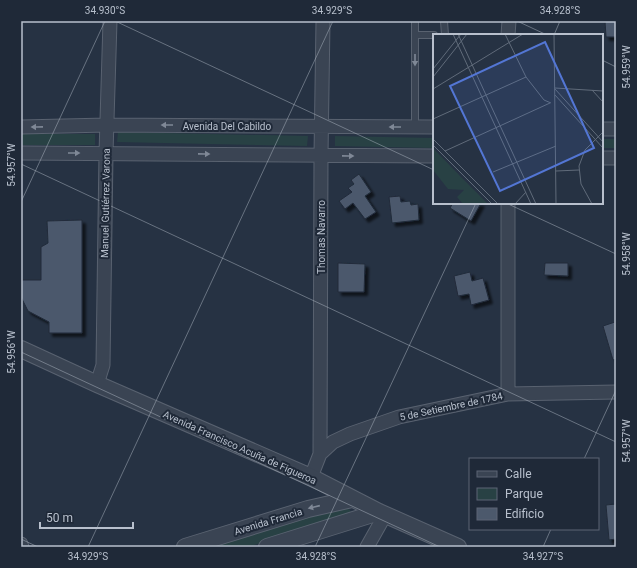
<svg xmlns="http://www.w3.org/2000/svg" width="637" height="568" font-family="Roboto,sans-serif">
  <style>
    .green { fill: #284144 }
    .building { fill: #4c596c; stroke: #212b3a; filter: url(#shadow) }
    .lines { fill: none; stroke-linecap: round; stroke-linejoin: round }
    .service-casing { stroke: #596270; stroke-width: 8 }
    .minor-casing { stroke: #596270; stroke-width: 15 }
    .tertiary-casing { stroke: #596270; stroke-width: 18 }
    .service { stroke: #3a4453; stroke-width: 6 }
    .minor { stroke: #3a4453; stroke-width: 13 }
    .tertiary { stroke: #3a4453; stroke-width: 16 }
    .oneway { fill: #7f8896 }
    .ticks { fill: none; stroke: #b8c0cd; stroke-width: 1; stroke-opacity: 0.45 }
    .labels { text-anchor: middle; stroke-width: 4; stroke-linejoin: round; paint-order: stroke }
    .street-label { font-size: 10px; fill: #b8c0cd; stroke: #1f2938 }
    .inset-road { fill: none; stroke: #606b7a; stroke-width: 1 }
    .view { fill: #5376d4; fill-opacity: 0.15; stroke: #5376d4; stroke-width: 2 }
    .inset-edge { fill: none; stroke: #b8c0cd; stroke-width: 2 }
    .neatline { fill: none; stroke: #b8c0cd; stroke-width: 1.5 }
    .ticks-label { font-size: 10px; text-anchor: middle; fill: #b8c0cd }
  </style>
  <defs>
    <filter id="shadow"><feDropShadow dx="3.5" dy="3.5" stdDeviation="1" flood-color="#0009"/></filter>
  </defs>
  <rect width="100%" height="100%" fill="#263243"/>
  <!-- green -->
  <path class="green" d="M118,132L308,136L307,146L117,142Z
    M21,134H95V145H21Z
    M335,136L434,138V148L335,146Z
    M602,139H616V148H602Z
    M346,507L350,510L351,513L348,515L248,547H210L310,515Z"/>
  <!-- building -->
  <path class="building" d="M605,21H616V37H606Z
    M359,174L371,192L365,196L376,212L365,219L353,203L345,209L339,201L352,192L348,188L354,184L351,180Z
    M400,196L401,202L410,201L411,205L418,204L419,220L392,223L389,197Z
    M453,203H481L471,221L450,208Z
    M82,220V333H49V322L28,311L21,297V280H41V247L48,243L47,221Z
    M338,263L365,264L364,292H338Z
    M545,263H568V276L544,275Z
    M470,272L472,281L483,278L489,300L471,305L469,294L458,296L454,276Z
    M615,322L616,359L613,360L603,326Z
    M616,504V539L609,540L606,505Z"/>
  <g class="lines">
    <defs>
      <path id="service" d="M415,21V127
        M444,21L445,35
        M415,35H434"/>
      <path id="minor" d="M508,35L509,21
        M21,127L107,125L434,127
        M602,129H616
        M21,153L434,156
        M602,158H616
        M97,384L103,365L106,153L110,21
        M508,394V203
        M320,454L321,155L323,21
        M311,477L320,454L333,442L350,434L399,417L508,394L616,392
        M21,544L22,547
        M367,547L385,515"/>
      <path id="tertiary" d="M21,349L97,384L311,477L379,512L458,547
        M185,547L308,509L352,499
        M267,547L379,512"/>
    </defs>
    <!-- service casing -->
    <use href="#service" class="service-casing"/>
    <!-- minor casing -->
    <use href="#minor" class="minor-casing"/>
    <!-- tertiary casing -->
    <use href="#tertiary" class="tertiary-casing"/>
    <!-- service -->
    <use href="#service" class="service"/>
    <!-- minor -->
    <use href="#minor" class="minor"/>
    <!-- tertiary -->
    <use href="#tertiary" class="tertiary"/>
  </g>
  <!-- one-way arrows -->
  <defs><path id="oneway-solid" d="M-6-.8H1V-3.2L6.5 0L1 3.2V.8H-6Z"/></defs>
  <g class="oneway">
    <use href="#oneway-solid" transform="translate(415 60) rotate(90)"/>
    <use href="#oneway-solid" transform="translate(167 125) rotate(-180)"/>
    <use href="#oneway-solid" transform="translate(37 127) rotate(179)"/>
    <use href="#oneway-solid" transform="translate(395 127) rotate(-180)"/>
    <use href="#oneway-solid" transform="translate(74 153)"/>
    <use href="#oneway-solid" transform="translate(204 154) rotate(1)"/>
    <use href="#oneway-solid" transform="translate(348 156) rotate(1)"/>
    <use href="#oneway-solid" transform="translate(314 507) rotate(167)"/>
  </g>
  <!-- ticks -->
  <path class="ticks" d="M115,21L434,170M517,21L547,35M554,35L560,21M602,60L616,67M21,164L616,442M21,202L105,21M506,203L616,254M21,352L440,547M584,459L616,390M21,539L38,547M88,547L333,21M315,547L476,203M543,547L551,529"/>
  <g class="labels">
    <!-- street labels -->
    <g class="street-label">
      <text x="227" y="130">Avenida Del Cabildo</text>
      <text transform="translate(105 203) rotate(-89)" y="4">Manuel Gutiérrez Varona</text>
      <text transform="translate(321 237) rotate(-90)" y="4">Thomas Navarro</text>
      <text transform="translate(451 406) rotate(-12)" y="4">5 de Setiembre de 1784</text>
      <text transform="translate(240 447) rotate(24)" y="4">Avenida Francisco Acuña de Figueroa</text>
      <text transform="translate(268 521) rotate(-17)" y="4">Avenida Francia</text>
    </g>
  </g>
  <!-- overview -->
  <g transform="translate(433 34)">
    <rect width="170" height="170" fill="#263243"/>
    <path d="M0,114L27,142L55,170H30L24,163L31,156L15,155L0,136Z" fill="#284144"/>
    <path class="inset-road" d="M20,0L98,170M25,0L103,170M72,0L93,43L111,66L118,69M121,0L123,170M0,35L28,0M0,43L34,0M122,54L170,57M0,55L90,0M122,55L170,108M159,56L170,68M122,61L170,114M0,85L93,43M0,105L65,170M0,111L59,170M12,117L117,69M123,137L146,136M60,138L123,112M82,170L93,158M159,170L148,150L146,132L152,116L170,98"/>
    <path class="view" d="M112,8L161,114L67,157L17,52Z"/>
    <rect width="170" height="170" class="inset-edge"/>
  </g>
  <!-- border -->
  <rect width="637" height="568" fill="none" stroke="#1f2938" stroke-width="44"/>
  <!-- legend -->
  <rect x="469" y="458" width="130" height="72" fill="#1f2938" stroke="#5c6574"/>
  <rect x="477" y="471" width="20" height="6" fill="#3a4453" stroke="#5c6574"/>
  <text x="505" y="478" font-size="12" fill="#b8c0cd">Calle</text>
  <rect x="477" y="488" width="20" height="12" fill="#284144" stroke="#5c6574"/>
  <text x="505" y="498" font-size="12" fill="#b8c0cd">Parque</text>
  <rect x="477" y="508" width="20" height="12" fill="#4c596c" stroke="#5c6574"/>
  <text x="505" y="518" font-size="12" fill="#b8c0cd">Edificio</text>
  <!-- scale -->
  <path d="M40 522v6h93v-6" fill="none" stroke="#b8c0cd" stroke-width="2"/>
  <text x="46" y="522" font-size="12" fill="#b8c0cd" stroke="#1f2938" stroke-width="3" paint-order="stroke">50 m</text>
  <rect x="22" y="22" width="593" height="524" class="neatline"/>
  <g class="ticks-label">
    <text x="105" y="14">34.930°S</text>
    <text x="332" y="14">34.929°S</text>
    <text x="560" y="14">34.928°S</text>
    <text transform="translate(626 67) rotate(-90)" y="4">54.959°W</text>
    <text transform="translate(11 165) rotate(-90)" y="4">54.957°W</text>
    <text transform="translate(626 254) rotate(-90)" y="4">54.958°W</text>
    <text transform="translate(11 352) rotate(-90)" y="4">54.956°W</text>
    <text transform="translate(626 441) rotate(-90)" y="4">54.957°W</text>
    <text x="88" y="560">34.929°S</text>
    <text x="316" y="560">34.928°S</text>
    <text x="543" y="560">34.927°S</text>
  </g>
</svg>
